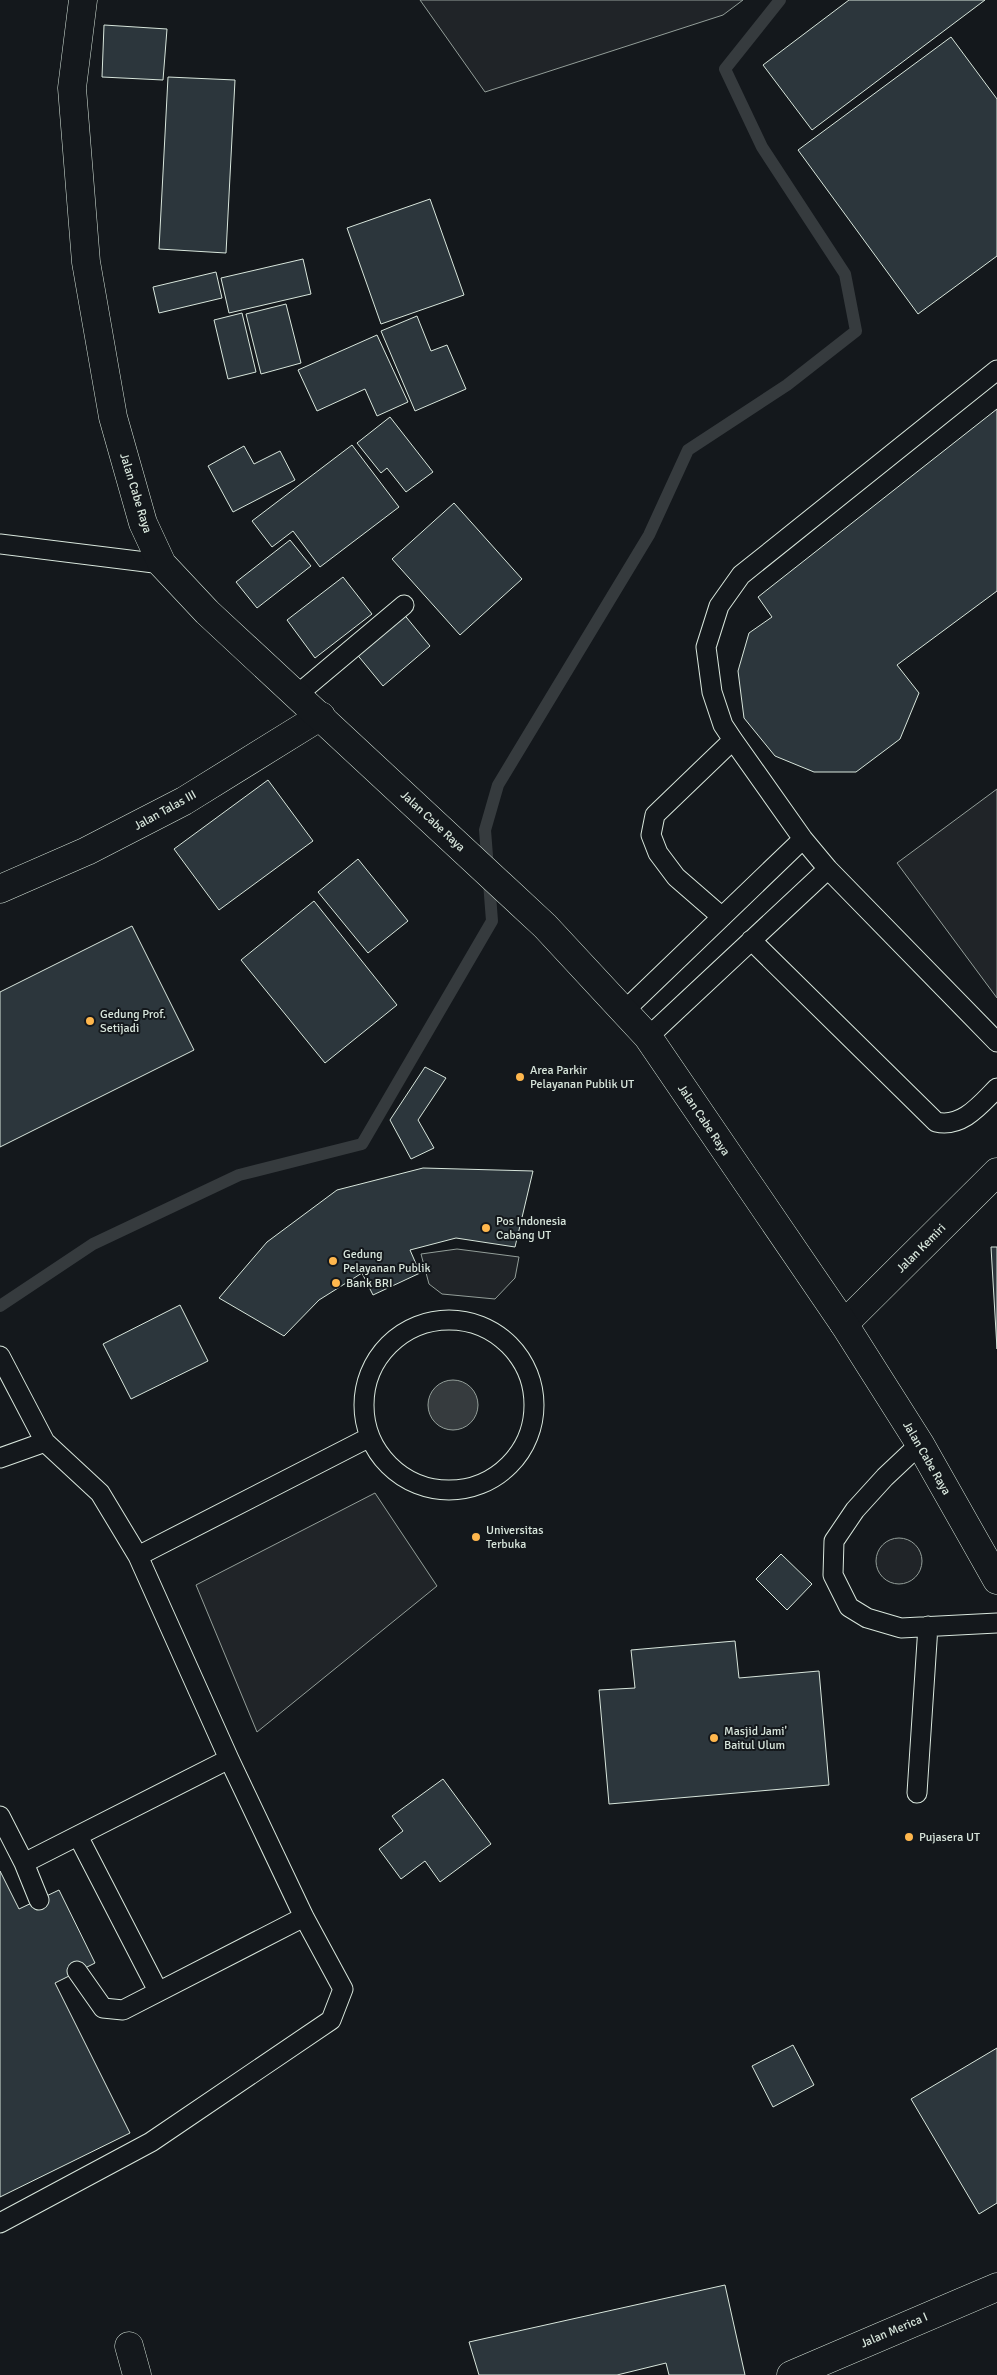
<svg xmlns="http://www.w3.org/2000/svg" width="997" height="2375" font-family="Signika,sans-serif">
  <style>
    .green { fill: #202428; stroke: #939e99 }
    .water { fill: #363b3e; stroke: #939e99 }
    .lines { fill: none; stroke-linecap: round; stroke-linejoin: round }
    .stream { stroke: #363b3e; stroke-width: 12 }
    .building { fill: #2c363c; stroke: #d8e6dc }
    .service-casing { stroke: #d8e6dc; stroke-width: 21 }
    .minor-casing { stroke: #d8e6dc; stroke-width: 29 }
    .tertiary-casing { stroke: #d8e6dc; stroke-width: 29 }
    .secondary-casing { stroke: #d8e6dc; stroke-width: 29 }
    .service { stroke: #14181c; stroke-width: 19 }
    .minor { stroke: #14181c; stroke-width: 28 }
    .tertiary { stroke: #14181c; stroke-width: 28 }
    .secondary { stroke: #14181c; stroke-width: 28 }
    .poi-dot { fill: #ffb74d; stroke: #14181c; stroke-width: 2 }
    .labels { text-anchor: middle; stroke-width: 4; stroke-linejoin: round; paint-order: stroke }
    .street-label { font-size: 12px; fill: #d8e6dc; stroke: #14181c }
    .poi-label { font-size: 12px; fill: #d8e6dc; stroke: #14181c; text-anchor: start }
  </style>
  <rect width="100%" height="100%" fill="#14181c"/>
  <!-- green -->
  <path class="green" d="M420,0H743L723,15L485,92Z
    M997,789V998L897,863Z
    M457,1249L519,1257L515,1278L495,1299L442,1294L429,1284L421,1254Z
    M375,1493L437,1586L257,1732L196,1585Z
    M876 1561a23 23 0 1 1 46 0a23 23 0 1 1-46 0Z"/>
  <!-- water -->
  <path class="water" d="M428 1405a25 25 0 1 1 50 0a25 25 0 1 1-50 0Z"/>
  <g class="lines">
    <!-- stream -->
    <path class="stream" d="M0,1306L93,1244L239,1175L362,1144L492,921L485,830L498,785L649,535L688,450L787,385L856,331L845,274L762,147L725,69L780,0"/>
  </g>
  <!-- building -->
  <path class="building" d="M849,0H985L812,130L763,65Z
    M104,25L167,29L163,80L102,77Z
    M951,37L997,99V256L918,314L798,150Z
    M168,77L235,80L226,253L159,249Z
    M430,199L464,295L381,324L347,228Z
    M303,259L311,294L229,313L221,278Z
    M216,272L222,298L159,313L153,287Z
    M286,304L301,363L261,374L246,314Z
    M242,313L256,372L228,379L214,320Z
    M417,316L431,351L447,345L466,389L415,411L381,331Z
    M377,335L408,402L377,416L365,389L317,411L298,370Z
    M997,409V591L897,665L919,693L900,739L856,772H814L775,756L744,718L738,671L749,633L772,617L758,597Z
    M390,417L433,472L406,492L387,468L381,473L357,443Z
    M352,445L399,507L320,567L293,531L272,547L252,521Z
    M244,446L254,464L280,451L295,480L233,512L208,466Z
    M454,503L522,579L460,635L392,559Z
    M290,540L311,566L257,608L236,582Z
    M343,577L372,614L315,658L287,620Z
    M402,612L430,646L383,686L355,652Z
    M268,780L313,841L219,910L174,849Z
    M358,859L408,921L368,953L318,892Z
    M314,901L397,1005L325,1063L241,960Z
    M132,926L194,1050L0,1147V992Z
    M425,1067L446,1078L418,1120L434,1148L411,1159L390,1120Z
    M423,1168L533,1171L515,1247L456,1238L410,1250L420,1273L373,1295L362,1273L319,1300L284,1336L219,1298L267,1242L337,1190Z
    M991,1247H997V1349Z
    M180,1305L208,1361L131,1399L103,1344Z
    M781,1554L812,1584L787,1610L756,1579Z
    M735,1641L739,1678L819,1671L829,1785L609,1804L599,1690L635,1688L631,1650Z
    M443,1779L491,1844L440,1882L425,1861L401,1879L379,1849L403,1831L392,1816Z
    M0,1871L19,1909L59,1890L95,1963L55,1983L130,2133L0,2197Z
    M793,2045L814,2085L773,2107L752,2066Z
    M997,2048V2203L979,2214L911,2099Z
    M725,2285L745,2375H669L666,2363L617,2375H479L469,2342Z"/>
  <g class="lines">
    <defs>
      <path id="service" d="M997,370L741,575L719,606L706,647L712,692L723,725L733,740L803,839L828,869L997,1042
        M0,544L162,564
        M298,694L404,605
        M722,917L676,877L658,853L651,835L655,815L733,740
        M751,940L936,1122C962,1128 980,1105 997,1088
        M623,1012L803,839
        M648,1037L828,869
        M364 1405a85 85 0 1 1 170 0a85 85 0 1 1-170 0Z
        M0,1356L45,1442
        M920,1444L885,1477L855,1510L834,1541L833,1575L849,1607L867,1618L901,1628L997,1623
        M0,1458L45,1442L100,1493L138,1556L229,1759L304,1917L343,1989L331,2020L151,2142L0,2223
        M138,1556L370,1437
        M917,1793L928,1626
        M0,1816L24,1863
        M78,1836L158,1991
        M39,1900L24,1863L229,1759
        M77,1971L103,2008L123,2010L304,1917"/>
      <path id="minor" d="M129,2346L137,2375
        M791,2375L997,2287"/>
      <path id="tertiary" d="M0,889L87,851L184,801L321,716
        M844,1324L997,1172"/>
      <path id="secondary" d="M83,0L72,88L86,262L113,417L143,523L162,564L207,612L545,926L648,1037L844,1324L920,1444L997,1580"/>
    </defs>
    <!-- service casing -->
    <use href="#service" class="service-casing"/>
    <!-- minor casing -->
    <use href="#minor" class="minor-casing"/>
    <!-- tertiary casing -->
    <use href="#tertiary" class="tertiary-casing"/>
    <!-- secondary casing -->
    <use href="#secondary" class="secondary-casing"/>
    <!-- service -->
    <use href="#service" class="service"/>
    <!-- minor -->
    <use href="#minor" class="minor"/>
    <!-- tertiary -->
    <use href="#tertiary" class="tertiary"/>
    <!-- secondary -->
    <use href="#secondary" class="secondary"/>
  </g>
  <!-- markers -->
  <g class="poi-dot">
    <circle cx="90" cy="1021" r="5"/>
    <circle cx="520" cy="1077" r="5"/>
    <circle cx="486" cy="1228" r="5"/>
    <circle cx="333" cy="1261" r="5"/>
    <circle cx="336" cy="1283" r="5"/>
    <circle cx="476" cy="1537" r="5"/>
    <circle cx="714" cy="1738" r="5"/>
    <circle cx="909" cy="1837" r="5"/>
  </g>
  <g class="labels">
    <!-- street labels -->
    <g class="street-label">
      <text transform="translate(136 493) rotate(73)" y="4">Jalan Cabe Raya</text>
      <text transform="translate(165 810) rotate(-29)" y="4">Jalan Talas III</text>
      <text transform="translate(433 821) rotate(43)" y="4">Jalan Cabe Raya</text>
      <text transform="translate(704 1120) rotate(56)" y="4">Jalan Cabe Raya</text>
      <text transform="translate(921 1248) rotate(-45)" y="4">Jalan Kemiri</text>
      <text transform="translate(927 1458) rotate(60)" y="4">Jalan Cabe Raya</text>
      <text transform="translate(894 2330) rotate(-23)" y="4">Jalan Merica I</text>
    </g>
    <!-- poi labels -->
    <g class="poi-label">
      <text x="100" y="1018">Gedung Prof.<tspan x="100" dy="14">Setijadi</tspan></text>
      <text x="530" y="1074">Area Parkir<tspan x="530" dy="14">Pelayanan Publik UT</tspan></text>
      <text x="496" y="1225">Pos Indonesia<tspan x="496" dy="14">Cabang UT</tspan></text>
      <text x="343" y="1258">Gedung<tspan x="343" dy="14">Pelayanan Publik</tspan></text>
      <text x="346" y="1287">Bank BRI</text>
      <text x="486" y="1534">Universitas<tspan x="486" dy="14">Terbuka</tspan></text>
      <text x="724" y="1735">Masjid Jami'<tspan x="724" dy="14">Baitul Ulum</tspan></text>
      <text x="919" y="1841">Pujasera UT</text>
    </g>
  </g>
</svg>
